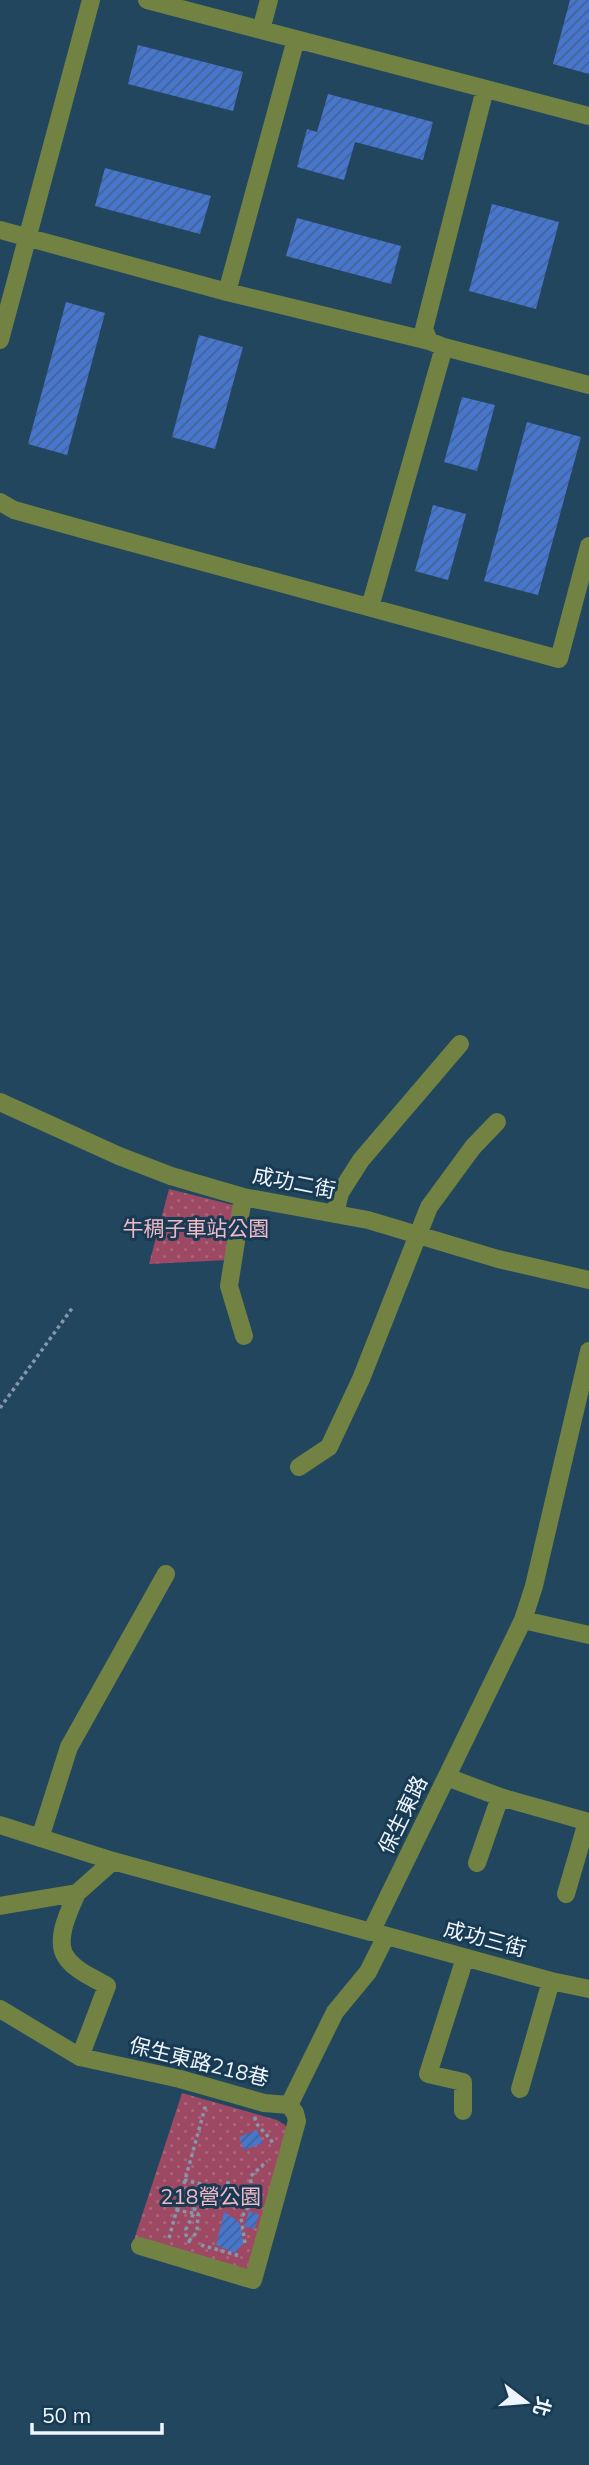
<svg xmlns="http://www.w3.org/2000/svg" width="589" height="2465" font-family="Mulish,'Noto Sans TC',sans-serif">
  <style>
    .park { fill: url(#park-dots) }
    .building { fill: url(#building-hatch) }
    .lines { fill: none; stroke-linecap: round; stroke-linejoin: round }
    .path { stroke: #8399a9; stroke-width: 3.5; stroke-dasharray: 3.5 3.5; stroke-linecap: butt }
    .minor { stroke: #718242; stroke-width: 18 }
    .labels { text-anchor: middle; stroke-width: 6; stroke-linejoin: round; paint-order: stroke }
    .street-label { font-size: 21px; fill: #eef5fc; stroke: #183b53 }
    .park-label { font-size: 21px; fill: #f2b8c6; stroke: #183b53 }
  </style>
  <defs>
    <pattern id="park-dots" width="8" height="8" patternUnits="userSpaceOnUse" patternTransform="scale(1.75)"><rect width="8" height="8" fill="#9d4964"/><path d="M2 2h.1M6 6h.1" fill="none" stroke="#ab647b" stroke-width="1.8" stroke-linecap="round"/></pattern>
    <pattern id="building-hatch" width="6" height="6" patternUnits="userSpaceOnUse" patternTransform="scale(1.75)"><rect width="6" height="6" fill="#4776cd"/><path d="M-1 1l2-2M0 6l6-6M5 7l2-2" fill="none" stroke="#476293"/></pattern>
  </defs>
  <rect width="100%" height="100%" fill="#23465f"/>
  <!-- park -->
  <path class="park" d="M169,1189L237,1206L227,1260L149,1264Z
    M182,2093L277,2120L285,2125L289,2133L254,2268L240,2271L134,2240Z"/>
  <!-- building -->
  <path class="building" d="M570,0H589V74L553,64Z
    M138,45L243,72L233,111L128,84Z
    M328,94L433,122L423,160L355,142L344,180L297,167L307,129L317,132Z
    M105,168L211,196L200,234L95,206Z
    M492,204L559,222L536,309L469,291Z
    M297,218L401,246L391,284L286,256Z
    M66,302L105,313L67,455L28,444Z
    M199,335L243,347L215,449L172,437Z
    M462,397L495,405L477,471L444,462Z
    M527,422L581,437L538,595L484,581Z
    M433,505L466,514L448,580L415,571Z
    M257,2130L263,2143L244,2150L239,2137Z
    M249,2211L259,2215L254,2229L244,2226Z
    M224,2212L238,2221L241,2228L243,2243L235,2253L216,2245Z"/>
  <g class="lines">
    <!-- path -->
    <path class="path" d="M0,1408L73,1307
      M255,2117C254,2126 269,2134 273,2144
      M184,2180L222,2189L257,2206
      M225,2191L229,2180
      M176,2210L198,2214L197,2232L188,2242
      M169,2238L206,2104
      M190,2243L186,2235V2229L194,2213L199,2183
      M245,2243L241,2218L250,2204L251,2176L267,2161
      M201,2245L240,2256"/>
    <!-- minor -->
    <path class="minor" d="M147,0L589,116
      M261,30L269,0
      M485,89L424,329L429,341L444,347L589,385
      M0,230L227,292L429,341
      M227,292L296,39
      M0,340L91,0
      M0,502L14,510L100,534L559,659L589,546
      M370,607L444,347
      M0,1102L119,1156L171,1176L243,1197L368,1220L498,1259L589,1280
      M243,1197L229,1286L244,1336
      M335,1214L340,1193L361,1160L460,1044
      M299,1467L329,1447L361,1379L429,1207L473,1147L497,1122
      M523,1620L589,1635
      M447,1777L500,1797L589,1822
      M0,1825L113,1861L371,1932L523,1620L534,1586L589,1351
      M40,1838L69,1747L166,1574
      M477,1863L500,1797
      M77,1893C70,1909 54,1940 66,1957C74,1970 94,1978 107,1986L80,2057
      M566,1894L587,1822
      M0,1906L77,1893L113,1861
      M376,1933L551,1981L589,1989
      M0,2009L80,2057L180,2079L264,2103L289,2105L335,2012L368,1972L386,1936
      M520,2089L551,1981
      M463,2111V2082L428,2074L465,1958
      M140,2246L253,2280L297,2121L295,2113L289,2105"/>
  </g>
  <g class="labels">
    <!-- street labels -->
    <g class="street-label">
      <text transform="translate(294 1183) rotate(11)" y="7">成功二街</text>
      <text transform="translate(403 1815) rotate(-64)" y="7">保生東路</text>
      <text transform="translate(485 1939) rotate(15)" y="7">成功三街</text>
      <text transform="translate(199 2062) rotate(14)" y="7">保生東路218巷</text>
    </g>
    <!-- park labels -->
    <g class="park-label">
      <text x="196" y="1236">牛稠子車站公園</text>
      <text x="211" y="2204">218營公園</text>
    </g>
  </g>
  <!-- north arrow -->
  <g transform="translate(526 2402) rotate(106)" stroke="#183b53" stroke-width="5" paint-order="stroke">
  <path d="M0-5L12 26L0 18L-12 26Z" fill="#eef5fc"/>
  <text y="-10" font-size="19" font-weight="bold" text-anchor="middle" fill="#eef5fc">北</text>
  </g>
  <!-- scale -->
  <path d="M32 2423v10h130v-10" fill="none" stroke="#eef5fc" stroke-width="3.5"/>
  <text x="42" y="2423" font-size="21" fill="#eef5fc" stroke="#183b53" stroke-width="5" paint-order="stroke">50 m</text>
</svg>
